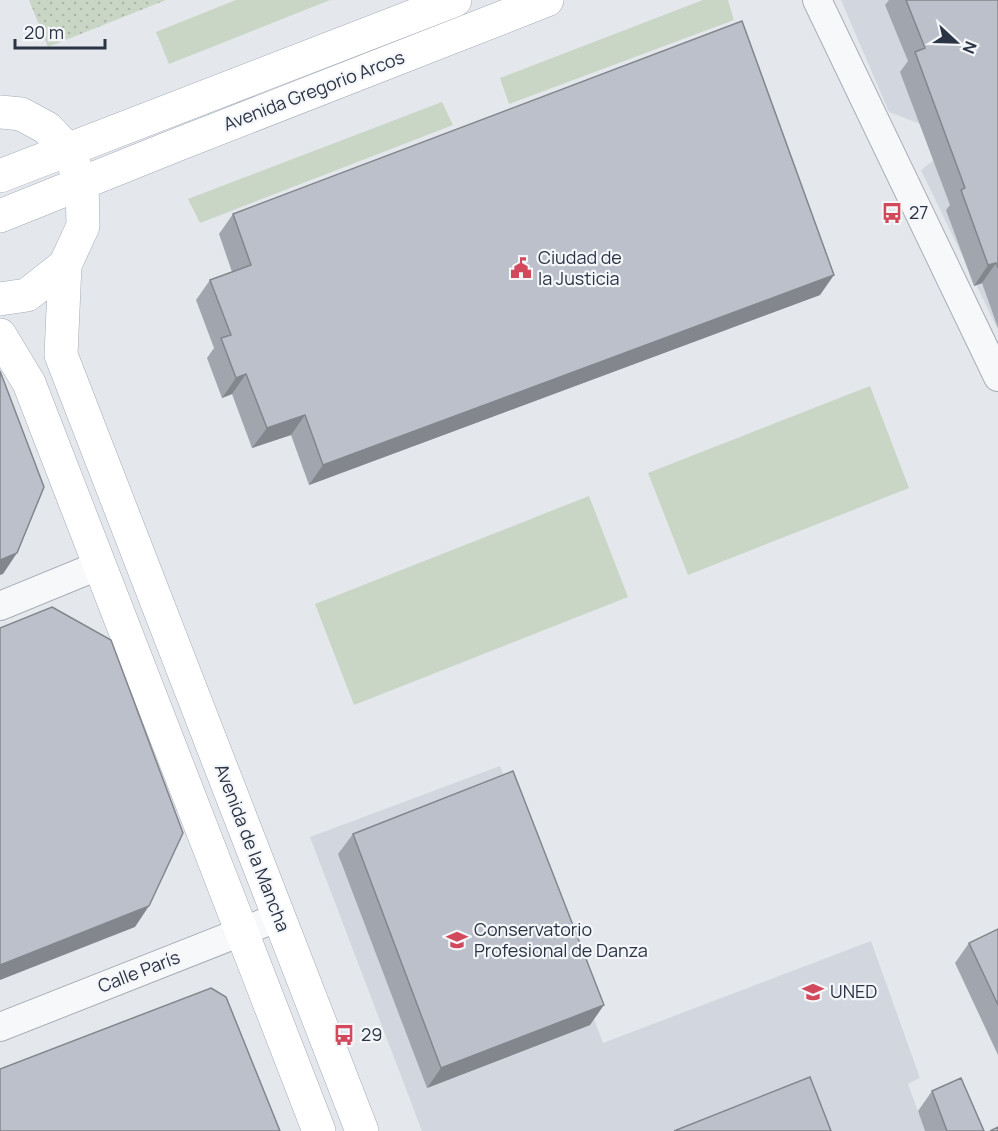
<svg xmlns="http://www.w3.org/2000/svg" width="998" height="1131" font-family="Manrope,sans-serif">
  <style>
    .built { fill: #d2d6de }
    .green { fill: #c9d6c5 }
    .park { fill: url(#park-dots) }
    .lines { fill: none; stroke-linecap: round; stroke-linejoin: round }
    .minor-casing { stroke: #a9aeb7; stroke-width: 30 }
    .major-casing { stroke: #a3abb8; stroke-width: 34 }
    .minor { stroke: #f7f8fa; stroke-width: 28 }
    .major { stroke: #fff; stroke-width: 33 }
    .wall { fill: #a1a5ae }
    .shaded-wall { fill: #83868d }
    .building { fill: #bbc0ca; stroke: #83868d; stroke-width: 1.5 }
    .labels { text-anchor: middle; stroke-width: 4.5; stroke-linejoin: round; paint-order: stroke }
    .street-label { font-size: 18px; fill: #2b3445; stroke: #f4f6f9 }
    .poi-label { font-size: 18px; fill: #2b3445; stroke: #f4f6f9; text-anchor: start }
  </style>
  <defs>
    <pattern id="park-dots" width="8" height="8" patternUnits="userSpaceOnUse" patternTransform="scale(1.5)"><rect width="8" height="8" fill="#c9d6c5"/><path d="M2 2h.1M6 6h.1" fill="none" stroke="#adb8ab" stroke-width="1.8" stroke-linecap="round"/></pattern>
  </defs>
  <rect width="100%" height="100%" fill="#e4e7ec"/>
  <!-- built -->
  <path class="built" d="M841,0H998V330L921,170L943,153L931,128L889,112Z
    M500,766L603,1043L871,941L920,1078L908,1084L925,1131H422L310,837Z"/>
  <!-- green -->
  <path class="green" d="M236,0H330L169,64L156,32Z
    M703,0H728L734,20L509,104L500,78Z
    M442,102L453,125L200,223L188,199Z
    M870,386L909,488L688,575L648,473Z
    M589,496L628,597L354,705L315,604Z"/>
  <!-- park -->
  <path class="park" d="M29,0H166L48,47Z"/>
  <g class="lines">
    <defs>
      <path id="minor" d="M817,0L998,377
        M0,606L100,565
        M0,1027L279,917"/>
      <path id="major" d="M0,112L21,114L47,128L67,149L82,183L83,226L65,265L27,295L0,299
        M0,176L455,0
        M0,216L179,144L547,0
        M65,265L61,355L362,1131
        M0,335L29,383L319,1131"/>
    </defs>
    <!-- minor casing -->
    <use href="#minor" class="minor-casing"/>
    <!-- major casing -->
    <use href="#major" class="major-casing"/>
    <!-- minor -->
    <use href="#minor" class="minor"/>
    <!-- major -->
    <use href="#major" class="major"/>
  </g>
  <!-- wall -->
  <path class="wall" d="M889,0H998V328L982,283L974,286L946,210L950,205L900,72L908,61L885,5Z
    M233,214L820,295L309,485L291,435L252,448L232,394L222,398L207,358L214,348L196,300L210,280L232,272L219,234Z
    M353,834L590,1025L427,1088L338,854Z
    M998,929V1055L955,963L969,943Z
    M932,1091L984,1131H925L918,1111Z"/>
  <!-- shaded-wall -->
  <path class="shaded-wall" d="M996,263L982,283L974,286L988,265Z
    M834,275L820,295L309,485L323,465Z
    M246,374L232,394L222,398L236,378Z
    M305,415L291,435L252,448L267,428Z
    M17,553L3,574L0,575V560Z
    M149,906L135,927L0,980V965Z
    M604,1005L590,1025L427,1088L441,1068Z"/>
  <!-- building -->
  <path class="building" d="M906,0H998V268L996,263L988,265L961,190L965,188L915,52L925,48Z
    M742,21L834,275L323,465L305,415L267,428L246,374L236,378L221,338L231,335L210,280L251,265L233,214Z
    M0,371L44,487L17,553L0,560Z
    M52,607L111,640L183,833L149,906L0,965V628Z
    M513,771L604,1005L441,1068L353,834Z
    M998,929V1005L969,943Z
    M211,988L226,997L280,1131H0V1069Z
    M810,1077L831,1131H674Z
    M961,1078L984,1131H947L932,1091Z
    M998,1127V1131H990Z"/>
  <!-- icons -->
  <defs>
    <symbol id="bus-bare" viewBox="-9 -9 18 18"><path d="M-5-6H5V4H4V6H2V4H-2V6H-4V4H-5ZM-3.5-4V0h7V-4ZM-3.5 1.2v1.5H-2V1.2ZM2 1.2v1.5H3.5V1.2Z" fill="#d1495b" stroke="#f4f6f9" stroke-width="2.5" paint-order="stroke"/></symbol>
    <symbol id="civic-bare" viewBox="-9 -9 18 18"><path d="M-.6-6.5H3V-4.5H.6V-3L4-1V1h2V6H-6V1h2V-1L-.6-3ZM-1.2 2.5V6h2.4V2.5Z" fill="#d1495b" stroke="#f4f6f9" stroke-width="2.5" paint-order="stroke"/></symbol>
    <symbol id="university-bare" viewBox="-9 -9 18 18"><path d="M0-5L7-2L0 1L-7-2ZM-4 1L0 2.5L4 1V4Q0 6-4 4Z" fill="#d1495b" stroke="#f4f6f9" stroke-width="2.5" paint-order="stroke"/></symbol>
  </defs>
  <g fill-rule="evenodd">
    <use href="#bus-bare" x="877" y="198" width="30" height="30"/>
    <use href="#civic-bare" x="506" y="253" width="30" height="30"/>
    <use href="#university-bare" x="442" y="925" width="30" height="30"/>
    <use href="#university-bare" x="798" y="977" width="30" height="30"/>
    <use href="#bus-bare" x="329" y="1020" width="30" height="30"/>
  </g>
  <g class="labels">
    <!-- street labels -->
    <g class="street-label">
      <text transform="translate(314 91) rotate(-21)" y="6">Avenida Gregorio Arcos</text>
      <text transform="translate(252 848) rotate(69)" y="6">Avenida de la Mancha</text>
      <text transform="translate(139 972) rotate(-21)" y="6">Calle París</text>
    </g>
    <!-- poi labels -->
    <g class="poi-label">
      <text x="909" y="219">27</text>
      <text x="538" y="264">Ciudad de<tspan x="538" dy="21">la Justicia</tspan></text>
      <text x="474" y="936">Conservatorio<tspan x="474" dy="21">Profesional de Danza</tspan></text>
      <text x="830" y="998">UNED</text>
      <text x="361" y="1041">29</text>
    </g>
  </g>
  <!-- north arrow -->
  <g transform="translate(956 42) rotate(112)" stroke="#f4f6f9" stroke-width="4.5" paint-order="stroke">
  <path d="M0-4.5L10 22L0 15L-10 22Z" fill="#2b3445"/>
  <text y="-9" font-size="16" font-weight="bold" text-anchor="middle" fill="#2b3445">N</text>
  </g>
  <!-- scale -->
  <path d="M15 39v9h90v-9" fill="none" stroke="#2b3445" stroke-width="3"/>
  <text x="24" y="39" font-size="18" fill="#2b3445" stroke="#f4f6f9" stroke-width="4.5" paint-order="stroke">20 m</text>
</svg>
